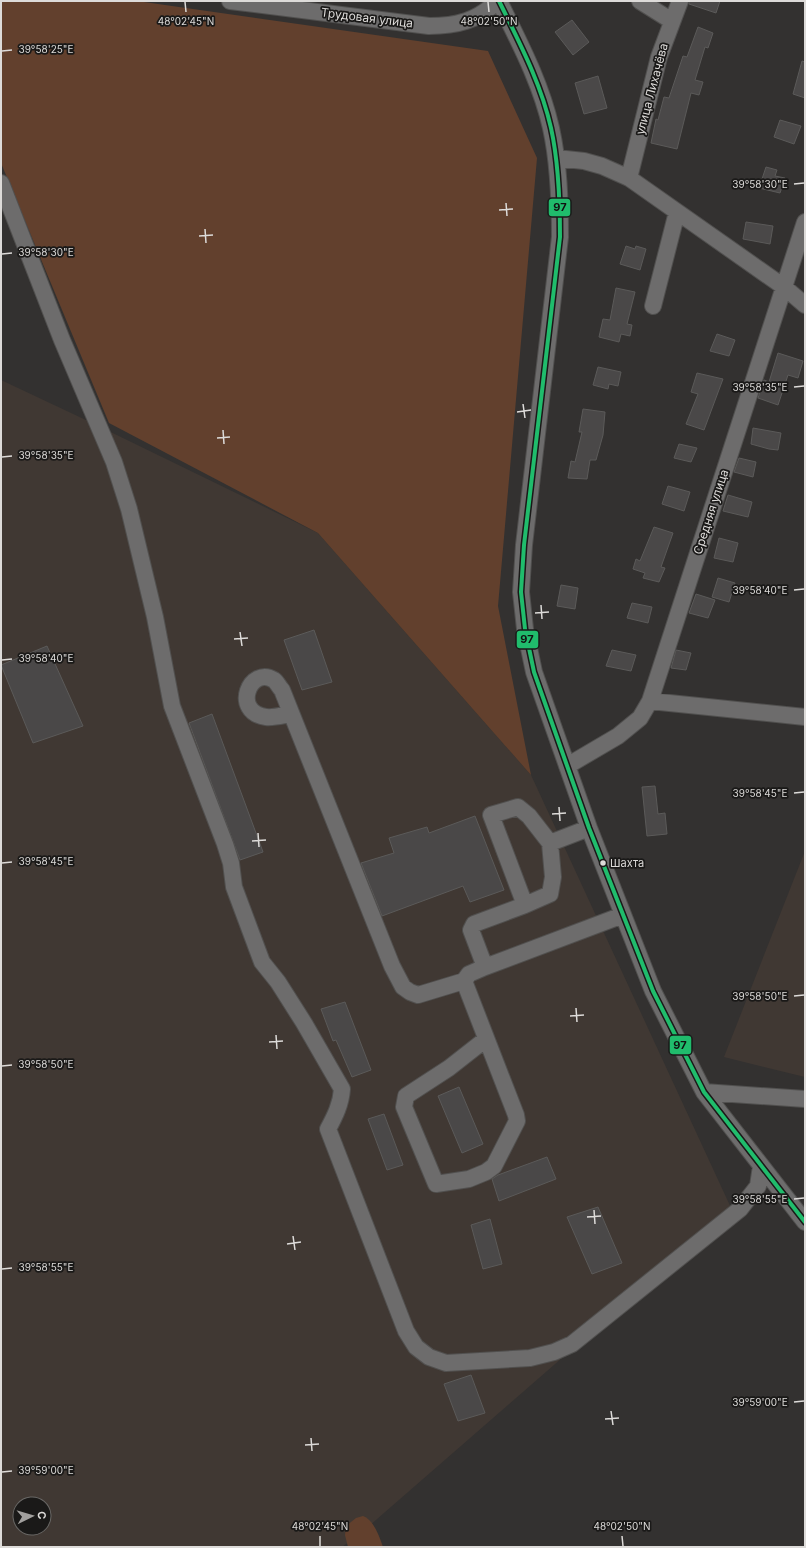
<svg xmlns="http://www.w3.org/2000/svg" width="806" height="1548" font-family="Inter,sans-serif">
  <style>
    .built { fill: #403833; fill-rule: evenodd }
    .green { fill: #62402d }
    .building { fill: #4a4848; stroke: #5b5a59 }
    .lines { fill: none; stroke-linecap: round; stroke-linejoin: round }
    .minor-casing { stroke: #51504f; stroke-width: 18 }
    .minor { stroke: #6d6c6c; stroke-width: 16 }
    .bus-1-casing { stroke: #1a1918; stroke-width: 7 }
    .bus-1 { stroke: #20bc6c; stroke-width: 4 }
    .ticks { fill: none; stroke: #dddbd9; stroke-width: 1.5 }
    .bus-dot { fill: #dddbd9; stroke: #1a1918; stroke-width: 1.5 }
    .labels { text-anchor: middle; stroke-width: 3.5; stroke-linejoin: round; paint-order: stroke }
    .bus-label { font-size: 11px; fill: #dddbd9; stroke: #1a1918; text-anchor: start }
    .street-label { font-size: 12px; fill: #dddbd9; stroke: #1a1918 }
    .ticks-label { font-size: 10px; text-anchor: middle; fill: #dddbd9; stroke: #1a1918; stroke-width: 3.5; stroke-linejoin: round; paint-order: stroke }
    .line-badge { stroke: #1a1918; stroke-width: 1.5 }
    .pale-badge-label { font-size: 11px; text-anchor: middle; font-weight: bold; fill: #111 }
  </style>
  <rect width="100%" height="100%" fill="#333130"/>
  <!-- built -->
  <path class="built" d="M1,380L88,421L318,533L531,775L732,1210L361,1533L342,1547H1ZM20,1504H44V1528H20Z
    M805,851V1077L724,1057Z"/>
  <!-- green -->
  <path class="green" d="M1,1H137L488,51L537,158L498,606L531,775L318,533L109,423L1,163Z
    M363,1516C374,1520 379,1536 383,1547H348L345,1535L346,1526L356,1518Z"/>
  <!-- building -->
  <path class="building" d="M689,1H720L716,13L689,4Z
    M572,20L589,42L573,55L555,32Z
    M698,27L713,33L708,48L705,47L695,80L703,82L699,95L691,93L677,149L651,143L656,119L658,120L664,97L669,98L683,56L687,57Z
    M802,61L805,62V98L793,94Z
    M598,76L607,108L584,114L575,83Z
    M780,120L801,126L794,144L774,137Z
    M766,167L777,170L775,176L785,178L780,193L759,188Z
    M746,222L773,226L770,244L743,239Z
    M626,246L635,249L636,246L646,249L640,270L620,264Z
    M616,288L635,292L627,324L632,325L630,336L621,334L619,342L599,337L603,319L610,320Z
    M717,334L735,340L729,356L710,351Z
    M778,353L803,361L798,378L788,375L778,405L758,398L764,380L769,382Z
    M598,367L621,372L618,386L609,384L608,389L593,385Z
    M697,373L723,379L704,430L686,424L698,394L691,392Z
    M583,409L605,412L603,435L596,460H590L587,479L568,478L571,461L575,462L582,432H579Z
    M753,428L781,433L778,450L769,449L751,444Z
    M679,444L697,448L691,462L674,458Z
    M739,458L756,462L753,477L734,472Z
    M668,486L690,492L684,511L662,504Z
    M728,495L752,502L748,517L723,511Z
    M654,527L673,533L661,567L665,568L659,582L643,578L645,573L633,569L636,559L640,561Z
    M719,538L738,543L733,562L714,558Z
    M718,578L735,583L729,602L712,597Z
    M561,585L578,588L575,609L557,606Z
    M696,594L715,600L708,618L689,613Z
    M632,603L652,607L648,623L627,618Z
    M314,630L332,682L302,690L284,640Z
    M47,646L83,726L33,743L1,665Z
    M612,650L636,655L631,671L606,666Z
    M676,650L691,653L686,670L671,668Z
    M212,714L263,852L240,860L189,723Z
    M655,786L658,814L665,813L667,834L647,836L642,787Z
    M475,816L504,890L470,902L463,886L382,916L361,863L394,853L389,838L427,827L429,833Z
    M345,1002L371,1070L352,1077L336,1040L333,1041L321,1009Z
    M459,1087L483,1144L462,1153L438,1096Z
    M384,1114L403,1165L387,1170L368,1119Z
    M547,1157L556,1179L499,1201L492,1179L498,1175Z
    M598,1207L622,1263L592,1274L567,1217Z
    M490,1219L502,1264L483,1269L471,1225Z
    M471,1375L485,1413L458,1421L444,1384Z"/>
  <g class="lines">
    <defs>
      <path id="minor" d="M230,1L429,26C456,26 478,21 497,1
        M499,1C519,42 541,83 551,128C559,164 560,201 560,237L524,545L521,592L525,629L534,672L589,828L653,991L704,1092L805,1222
        M640,1L672,21
        M556,158L584,161L602,166L629,178L784,287L805,305
        M629,178L659,57L680,1
        M1,183L62,340L114,462L129,509L155,617L172,706L225,844L231,863L234,887L262,962L278,982L304,1023L342,1089C341,1104 335,1116 328,1129L406,1331L416,1347L429,1357L446,1363L530,1358L554,1352L572,1344L740,1209L758,1186L761,1166
        M653,306L677,212
        M650,701L805,717
        M291,714C284,715 274,718 266,717C231,712 250,665 274,680C277,682 279,687 282,690L392,966L403,987L410,992L418,995L464,981
        M567,766L618,736L640,718L650,701L805,222
        M550,843L553,877L550,894L525,905L491,815L518,807L529,816L550,843L589,828
        M485,967L623,915
        M486,1039L449,1068L406,1096L404,1107L436,1184L469,1179L486,1172L494,1166L517,1121L516,1115L464,981L469,974L485,967L471,930L474,924L525,905
        M704,1092L805,1099"/>
    </defs>
    <!-- minor casing -->
    <use href="#minor" class="minor-casing"/>
    <!-- minor -->
    <use href="#minor" class="minor"/>
    <defs>
      <path id="bus-1" d="M499,1C519,42 541,83 551,128C559,164 560,201 560,237L524,545L521,592L525,629L534,672L589,828L653,991L704,1092L805,1222"/>
    </defs>
    <!-- bus-1 casing -->
    <use href="#bus-1" class="bus-1-casing"/>
    <!-- bus-1 -->
    <use href="#bus-1" class="bus-1"/>
  </g>
  <!-- ticks -->
  <path class="ticks" d="M185,2L186,12M488,2L489,12M2,51L12,50M794,184L804,183M506,203L507,216M499,210L513,209M205,229L206,243M199,236L213,235M2,254L12,253M794,387L804,386M523,404L525,418M517,412L531,410M223,430L224,444M217,438L230,437M2,457L12,456M794,590L804,589M541,605L542,619M535,613L549,612M240,632L242,646M234,639L248,638M2,660L12,659M794,793L804,792M559,807L560,821M552,814L566,813M258,833L259,847M252,841L266,840M2,863L12,862M794,996L804,995M576,1008L577,1022M570,1016L584,1015M276,1035L277,1049M269,1042L283,1041M2,1066L12,1065M794,1199L804,1198M594,1210L595,1224M587,1217L601,1216M293,1236L295,1250M287,1244L301,1242M2,1269L12,1268M794,1402L804,1401M611,1411L613,1425M605,1419L619,1418M311,1438L312,1451M305,1445L319,1444M2,1472L12,1471M320,1536V1546M622,1536L623,1546"/>
  <!-- markers -->
  <circle class="bus-dot" cx="603" cy="863" r="3.5"/>
  <g class="labels">
    <!-- bus labels -->
    <g class="bus-label">
      <text x="610" y="867">Шахта</text>
    </g>
    <!-- street labels -->
    <g class="street-label">
      <text transform="translate(367 18) rotate(7)" y="4">Трудовая улица</text>
      <text transform="translate(652 89) rotate(-75)" y="4">улица Лихачёва</text>
      <text transform="translate(711 512) rotate(-72)" y="4">Средняя улица</text>
    </g>
  </g>
  <g class="ticks-label">
    <text x="186" y="25">48°02'45"N</text>
    <text x="489" y="25">48°02'50"N</text>
    <text x="46" y="53">39°58'25"E</text>
    <text x="760" y="188">39°58'30"E</text>
    <text x="46" y="256">39°58'30"E</text>
    <text x="760" y="391">39°58'35"E</text>
    <text x="46" y="459">39°58'35"E</text>
    <text x="760" y="594">39°58'40"E</text>
    <text x="46" y="662">39°58'40"E</text>
    <text x="760" y="797">39°58'45"E</text>
    <text x="46" y="865">39°58'45"E</text>
    <text x="760" y="1000">39°58'50"E</text>
    <text x="46" y="1068">39°58'50"E</text>
    <text x="760" y="1203">39°58'55"E</text>
    <text x="46" y="1271">39°58'55"E</text>
    <text x="760" y="1406">39°59'00"E</text>
    <text x="46" y="1474">39°59'00"E</text>
    <text x="320" y="1530">48°02'45"N</text>
    <text x="622" y="1530">48°02'50"N</text>
  </g>
  <g class="line-badge">
    <rect x="548" y="198" width="23" height="19" rx="4" fill="#20bc6c"/>
    <rect x="516" y="630" width="23" height="19" rx="4" fill="#20bc6c"/>
    <rect x="669" y="1035" width="23" height="20" rx="4" fill="#20bc6c"/>
  </g>
  <g class="pale-badge-label">
    <text x="560" y="211">97</text>
    <text x="527" y="643">97</text>
    <text x="680" y="1049">97</text>
  </g>
  <!-- border -->
  <rect width="806" height="1548" fill="none" stroke="#dddbd9" stroke-width="4"/>
  <!-- north arrow -->
  <g transform="translate(32 1516) rotate(85)"><circle r="19" fill="#1a1918" stroke="#686765"/>
  <path d="M0-3L7 15L0 10L-7 15Z" fill="#a2a09e"/>
  <text y="-6" font-size="11" font-weight="bold" text-anchor="middle" fill="#dddbd9">С</text>
  </g>
</svg>
